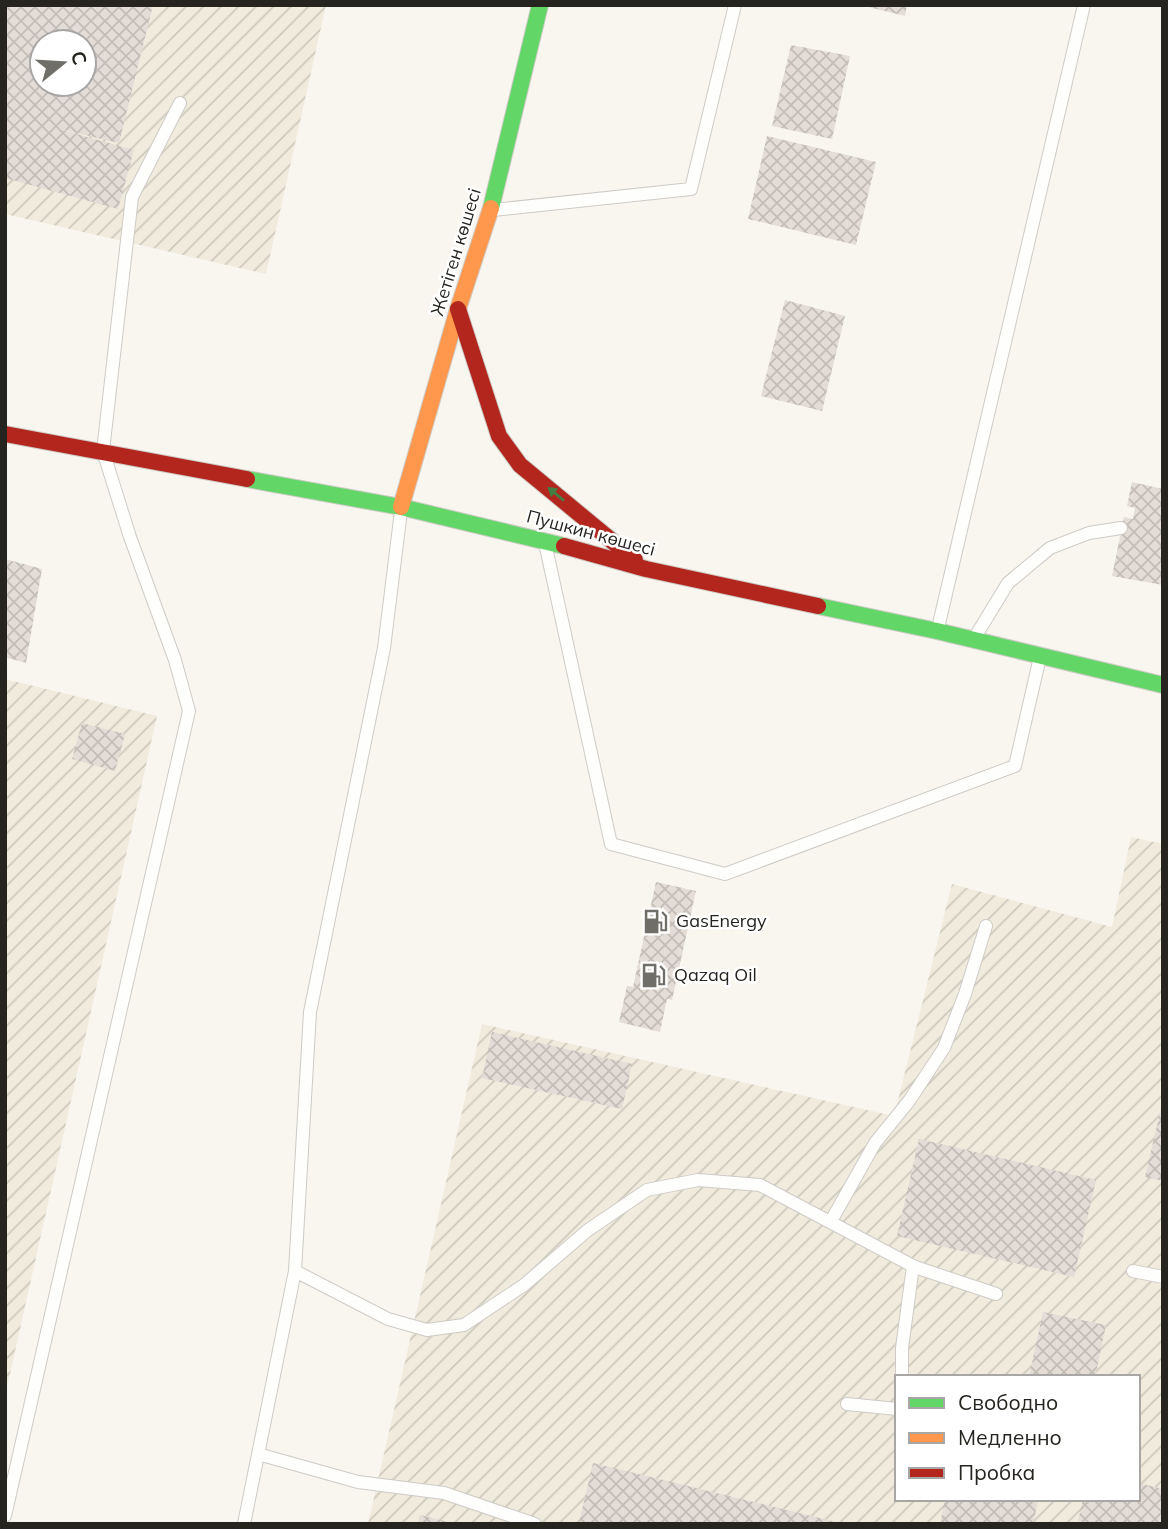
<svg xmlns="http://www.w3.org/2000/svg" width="1168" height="1529" font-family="Mulish,sans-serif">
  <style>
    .industrial { fill: url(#industrial-furrows); fill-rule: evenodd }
    .building { fill: url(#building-cross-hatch); fill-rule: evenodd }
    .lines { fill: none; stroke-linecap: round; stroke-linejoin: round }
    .lane-casing { stroke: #cecbc6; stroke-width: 14 }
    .fast-casing { stroke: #cecbc6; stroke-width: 18 }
    .slow-casing { stroke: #cecbc6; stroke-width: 18 }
    .jam-casing { stroke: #cecbc6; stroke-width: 18 }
    .lane { stroke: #fefefd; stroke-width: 12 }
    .fast { stroke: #63d668; stroke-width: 16 }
    .slow { stroke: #ff974d; stroke-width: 16 }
    .jam { stroke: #b3261e; stroke-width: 16 }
    .oneway { fill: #447d44 }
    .labels { text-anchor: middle; stroke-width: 5; stroke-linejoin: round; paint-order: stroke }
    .street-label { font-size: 18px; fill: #25241f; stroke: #fff }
    .poi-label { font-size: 18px; fill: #25241f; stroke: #fff; text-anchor: start }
  </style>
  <defs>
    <pattern id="industrial-furrows" width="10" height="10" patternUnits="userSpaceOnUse" patternTransform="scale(1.75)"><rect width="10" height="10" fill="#f0ebdd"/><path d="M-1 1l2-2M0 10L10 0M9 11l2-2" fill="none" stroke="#cec9bd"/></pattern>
    <pattern id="building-cross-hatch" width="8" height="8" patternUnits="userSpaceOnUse" patternTransform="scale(1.75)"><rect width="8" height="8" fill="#e3dcd7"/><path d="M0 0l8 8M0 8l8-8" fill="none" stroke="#c3bdb8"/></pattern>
  </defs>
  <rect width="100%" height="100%" fill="#f9f6ef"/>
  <!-- industrial -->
  <path class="industrial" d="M5,5H326L266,274L5,214ZM42,42H84V84H42Z
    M5,679L157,716L5,1396Z
    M1131,837L1163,844V1524H368L482,1024L894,1116L952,884L1112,927ZM897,1377H1138V1499H897Z"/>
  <!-- building -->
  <path class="building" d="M5,5H153L119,143L55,128L134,150L118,209L5,178ZM42,42H84V84H42Z
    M860,5H907L905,16Z
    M791,45L850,56L832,139L772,126Z
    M767,136L876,162L856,245L748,219Z
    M785,300L845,316L822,411L761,396Z
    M1132,482L1163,489V585L1112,576L1124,517L1133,519L1135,508L1127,506Z
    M5,559L42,569L26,663L5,657Z
    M82,723L125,734L115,771L72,759Z
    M656,882L696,891L672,1000L667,999L660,1032L619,1022L627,986L633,987Z
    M492,1032L632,1064L622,1109L482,1078Z
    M1162,1104H1163V1181L1145,1177Z
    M919,1139L1096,1180L1074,1277L897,1236Z
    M1043,1312L1106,1325L1095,1377H1029Z
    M593,1463L840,1523L839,1524L579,1523Z
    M1138,1483L1163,1489V1524H1092L1078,1521L1083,1499H1138Z
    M945,1499H1031L1038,1501L1033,1524H940Z
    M420,1515L453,1523V1524H418Z"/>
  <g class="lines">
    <defs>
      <path id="lane" d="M493,210L691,189L735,5
        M545,543L611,844L725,874L1015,766L1040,657
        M938,628L1084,5
        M975,637L1008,583L1050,548L1089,533L1121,528
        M831,1221L875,1143L909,1101L944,1048L965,994L986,926
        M295,1271L388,1319L427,1330L464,1325L524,1285L588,1230L647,1190L698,1180L760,1185L915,1267L996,1294
        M1133,1271L1163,1277
        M902,1377V1348L913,1266
        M847,1404L897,1409
        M258,1454L358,1482L444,1493L535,1524
        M5,1516L189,711L175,660L130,537L103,451L132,197L180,103
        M244,1524L295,1271L310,1012L384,648L401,511"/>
      <path id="fast" d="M491,208L540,5
        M247,479L401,507L564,546
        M818,606L937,631L1163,685"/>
      <path id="slow" d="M401,507L458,309L491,208"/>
      <path id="jam" d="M458,309L499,436L520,465L635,560
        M5,434L247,479
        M564,546L646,569L818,606"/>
    </defs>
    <!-- lane casing -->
    <use href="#lane" class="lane-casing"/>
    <!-- fast casing -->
    <use href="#fast" class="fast-casing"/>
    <!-- slow casing -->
    <use href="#slow" class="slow-casing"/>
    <!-- jam casing -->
    <use href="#jam" class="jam-casing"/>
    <!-- lane -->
    <use href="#lane" class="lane"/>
    <!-- fast -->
    <use href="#fast" class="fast"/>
    <!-- slow -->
    <use href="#slow" class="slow"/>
    <!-- jam -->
    <use href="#jam" class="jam"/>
  </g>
  <!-- one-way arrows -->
  <defs><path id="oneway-solid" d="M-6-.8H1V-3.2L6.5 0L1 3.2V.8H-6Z" transform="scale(1.75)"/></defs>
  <use class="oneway" href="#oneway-solid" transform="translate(556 494) rotate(-140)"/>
  <!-- icons -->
  <defs>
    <symbol id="fuel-bare" viewBox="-9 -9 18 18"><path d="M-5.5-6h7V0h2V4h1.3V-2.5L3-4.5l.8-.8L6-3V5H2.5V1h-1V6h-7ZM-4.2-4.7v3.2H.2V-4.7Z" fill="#6f6e68" stroke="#fff" stroke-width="2.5" paint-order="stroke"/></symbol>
  </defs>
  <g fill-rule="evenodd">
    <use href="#fuel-bare" x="638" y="904" width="35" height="35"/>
    <use href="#fuel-bare" x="636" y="958" width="35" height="35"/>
  </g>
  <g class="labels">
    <!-- street labels -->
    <g class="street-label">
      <text transform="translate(456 252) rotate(-73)" y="6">Жетіген көшесі</text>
      <text transform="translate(591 533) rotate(15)" y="6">Пушкин көшесі</text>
    </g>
    <!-- poi labels -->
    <g class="poi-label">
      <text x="676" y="927">GasEnergy</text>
      <text x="674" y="981">Qazaq Oil</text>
    </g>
  </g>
  <!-- border -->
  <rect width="1168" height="1529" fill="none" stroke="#25241f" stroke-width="14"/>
  <!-- legend -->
  <rect x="895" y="1375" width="245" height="126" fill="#ffffff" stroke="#a8a7a5" stroke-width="2"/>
  <rect x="909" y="1398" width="35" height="10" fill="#63d668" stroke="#a8a7a5" stroke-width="2"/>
  <text x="958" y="1410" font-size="21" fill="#25241f">Свободно</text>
  <rect x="909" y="1433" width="35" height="10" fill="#ff974d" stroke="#a8a7a5" stroke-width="2"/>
  <text x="958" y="1445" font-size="21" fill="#25241f">Медленно</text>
  <rect x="909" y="1468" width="35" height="10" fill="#b3261e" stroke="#a8a7a5" stroke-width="2"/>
  <text x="958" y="1480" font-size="21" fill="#25241f">Пробка</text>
  <!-- north arrow -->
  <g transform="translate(63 63) rotate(72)"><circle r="33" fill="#ffffff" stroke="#a8a7a5" stroke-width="2"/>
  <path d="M0-5L12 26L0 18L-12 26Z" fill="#6f6e68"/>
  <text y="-10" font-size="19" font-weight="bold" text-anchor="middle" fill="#25241f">С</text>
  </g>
</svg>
